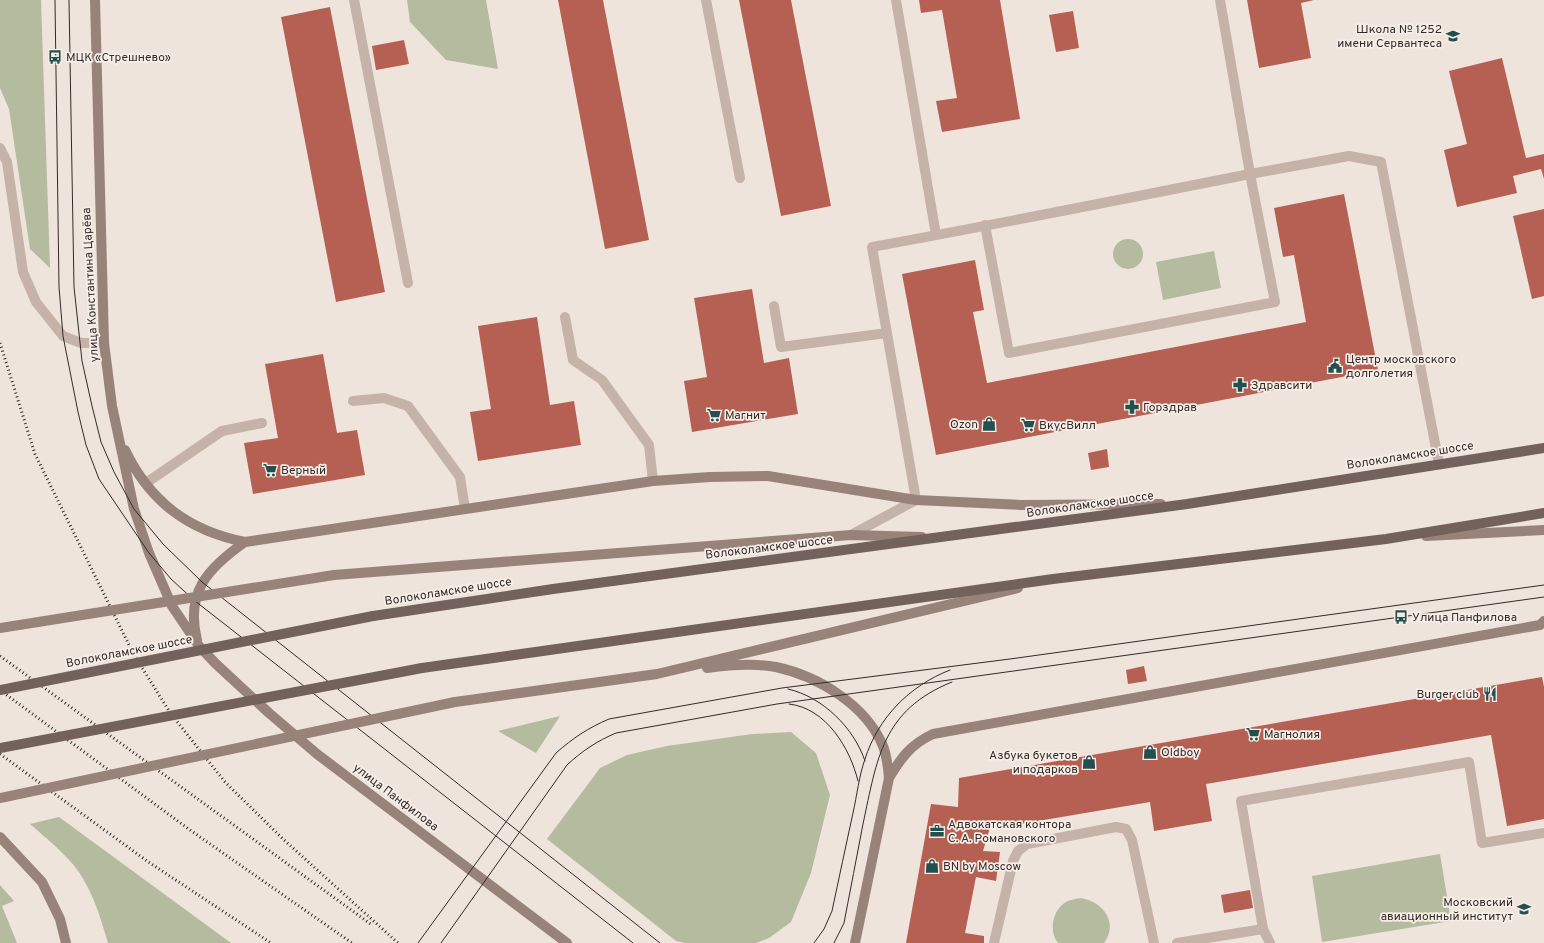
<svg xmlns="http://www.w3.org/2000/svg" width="1544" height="943" font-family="Overpass,sans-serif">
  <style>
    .green { fill: #b5bb9e }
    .building { fill: #b66053 }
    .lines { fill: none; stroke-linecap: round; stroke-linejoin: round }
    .lane { stroke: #c5b3aa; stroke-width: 10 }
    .street { stroke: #c5b3aa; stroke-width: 10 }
    .secondary { stroke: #98837b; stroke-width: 10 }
    .primary { stroke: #73615b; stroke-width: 10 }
    .tram { stroke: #332b28; stroke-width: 1 }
    .rail { stroke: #332b28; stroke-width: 3; stroke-dasharray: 1 3; stroke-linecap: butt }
    .secondary-bridge { stroke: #98837b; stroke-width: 10 }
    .primary-bridge { stroke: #73615b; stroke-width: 10 }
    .labels { text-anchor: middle; stroke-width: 3.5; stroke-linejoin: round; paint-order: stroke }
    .poi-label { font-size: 12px; fill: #332b28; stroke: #f7eee8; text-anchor: start }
    .street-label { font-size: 12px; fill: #332b28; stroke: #f7eee8 }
  </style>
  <rect width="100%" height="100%" fill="#eee4dc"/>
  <!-- green -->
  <path class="green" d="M0,0H41L50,268L30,249L9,109L0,88Z
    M407,0H486L498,69L446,60L410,22Z
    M1113 254a15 15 0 1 1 30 0a15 15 0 1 1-30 0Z
    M1214,251L1221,288L1163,300L1156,262Z
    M560,716L536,753L498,731Z
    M791,732L816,753L830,795L811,873L791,922L769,938L756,943H685L676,941L547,839L600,768L627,755L667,746L752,734Z
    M59,817L231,943H108C101,920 95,898 82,877C72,859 46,838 30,824Z
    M1440,854L1451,921L1322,942L1312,876Z
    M0,885L14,901L2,906L17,943H0Z
    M1081,898C1103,902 1119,922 1104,943H1058C1049,932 1052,913 1063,904C1068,900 1075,899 1081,898Z"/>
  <!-- building -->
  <path class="building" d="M558,0H603L649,240L605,249Z
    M739,0H791L831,206L781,216Z
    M919,0H1000L1020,119L942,132L936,101L957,98L942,10L921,13Z
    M1247,0H1314L1301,3L1311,58L1259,68Z
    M330,7L385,292L336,302L281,17Z
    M1073,11L1079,48L1056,52L1049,15Z
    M404,40L409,64L376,70L372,46Z
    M1502,58L1526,158L1544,154V179L1541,169L1513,176L1517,193L1457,207L1444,150L1467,144L1449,71Z
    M1344,194L1378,370L936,455L902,274L975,260L984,310L973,312L987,383L1306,322L1294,255L1283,257L1274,208Z
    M1544,209V296L1532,299L1513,216Z
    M752,289L764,363L789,358L798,414L692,432L684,381L707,377L694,298Z
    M537,317L550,405L574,401L581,445L478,461L470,412L491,409L478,326Z
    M323,354L337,433L357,430L365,475L253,494L244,443L278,438L265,364Z
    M1107,449L1109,467L1091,470L1088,453Z
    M1144,666L1147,681L1128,684L1126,670Z
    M1542,677L1544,687V819L1507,826L1491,735L1206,784L1212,821L1154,831L1150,802L1008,826L992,821L983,851L1000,852L996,881L976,877L965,933L984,936V943H906L931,804L958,807L959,778Z
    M1250,890L1253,908L1224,913L1221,895Z"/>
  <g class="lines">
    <!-- lane -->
    <path class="lane" d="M354,0L408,283
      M706,0L740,178
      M896,0L936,235
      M1220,0L1250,174L1349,156L1381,162L1439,464
      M774,306L781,347L887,333
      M565,317L573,360L602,380L649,445L653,481
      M353,401L384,398L408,406L460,477L465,509
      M146,483L222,431L262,423
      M851,535L916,500L872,247C998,224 1124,199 1250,174L1275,302L1009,353L985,225
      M1263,929L1270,943
      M994,943L1013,861L1018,851L1027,844L1116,827L1126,829L1132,840L1154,943
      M1177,943L1263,929L1241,801L1469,762L1482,843L1544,833"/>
    <!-- street -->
    <path class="street" d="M0,148L7,162L23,272L36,302L63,336L81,343H104"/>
    <!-- secondary -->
    <path class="secondary" d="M95,0L104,343L112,406L134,509L149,553L172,606L199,646L215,663L269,713L317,754L567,943
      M125,450C150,502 189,531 245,542L653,481L710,477L768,476L916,500L1021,505L1161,504
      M1426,536L1544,530
      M334,575L851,535L922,537
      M197,640C185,592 208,568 245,542
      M707,668C729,665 754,663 776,667C818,676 866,705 883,746C887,756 888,767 889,778L855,943
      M455,702L657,674L1018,588
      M889,778C901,758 911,744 933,734L1540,625L1544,621
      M0,837L42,882L60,919L66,943"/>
    <!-- primary -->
    <path class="primary" d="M373,616L553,589L1187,504L1544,448
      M422,668L1053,579L1386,539L1544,513"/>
    <!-- tram -->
    <path class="tram" d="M55,0L59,287L63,336L78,412L86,445L99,479L149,553L171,579L195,601L633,943
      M69,0L74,287L82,361L92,406L101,442L114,472L134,509L163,544L202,582L660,943
      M788,689C823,697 854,728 865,761
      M789,704C826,708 850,748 858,781
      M418,943L556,753C573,738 588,728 609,719L782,688L1010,659L1544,585
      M441,943L567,765C582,751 597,741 616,733L777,704L1544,597
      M814,943L824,929L832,911C839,878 846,845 853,813C857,795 859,776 865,759C878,718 909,686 950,670
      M834,943L844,923C850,890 857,857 863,824C877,759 882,710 952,682"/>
    <!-- rail -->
    <path class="rail" d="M0,343L35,454L134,655L171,714L225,782L283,839L398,943
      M0,656L372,925
      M0,690L190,830L352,943
      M0,754L147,861L271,943"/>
    <!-- secondary-bridge -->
    <path class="secondary-bridge" d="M0,628L334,575
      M0,798L455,702"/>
    <!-- primary-bridge -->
    <path class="primary-bridge" d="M0,690L373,616
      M0,748L422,668"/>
  </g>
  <!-- icons -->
  <defs>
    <symbol id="school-bare" viewBox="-9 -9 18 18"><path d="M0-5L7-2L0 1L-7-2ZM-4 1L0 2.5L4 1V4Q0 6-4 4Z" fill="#234f4e" stroke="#f7eee8" stroke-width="2.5" paint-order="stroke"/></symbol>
    <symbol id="bus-bare" viewBox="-9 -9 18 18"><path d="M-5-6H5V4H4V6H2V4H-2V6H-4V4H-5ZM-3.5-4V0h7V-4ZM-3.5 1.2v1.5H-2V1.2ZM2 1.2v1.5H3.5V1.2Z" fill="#234f4e" stroke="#f7eee8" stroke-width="2.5" paint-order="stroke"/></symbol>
    <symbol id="civic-bare" viewBox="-9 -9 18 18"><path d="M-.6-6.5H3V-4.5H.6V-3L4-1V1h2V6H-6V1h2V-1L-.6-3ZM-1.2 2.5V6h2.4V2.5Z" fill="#234f4e" stroke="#f7eee8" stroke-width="2.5" paint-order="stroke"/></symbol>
    <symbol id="pharmacy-bare" viewBox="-9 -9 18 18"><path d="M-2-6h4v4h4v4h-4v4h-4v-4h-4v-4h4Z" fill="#234f4e" stroke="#f7eee8" stroke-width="2.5" paint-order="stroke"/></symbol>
    <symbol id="supermarket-bare" viewBox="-9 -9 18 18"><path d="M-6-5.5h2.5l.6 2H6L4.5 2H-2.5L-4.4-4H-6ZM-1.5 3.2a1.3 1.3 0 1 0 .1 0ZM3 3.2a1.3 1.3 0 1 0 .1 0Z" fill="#234f4e" stroke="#f7eee8" stroke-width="2.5" paint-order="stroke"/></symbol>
    <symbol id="shop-bare" viewBox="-9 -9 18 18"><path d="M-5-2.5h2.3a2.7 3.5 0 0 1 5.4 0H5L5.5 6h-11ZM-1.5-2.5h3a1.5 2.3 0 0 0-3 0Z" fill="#234f4e" stroke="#f7eee8" stroke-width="2.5" paint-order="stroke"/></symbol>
    <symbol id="restaurant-bare" viewBox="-9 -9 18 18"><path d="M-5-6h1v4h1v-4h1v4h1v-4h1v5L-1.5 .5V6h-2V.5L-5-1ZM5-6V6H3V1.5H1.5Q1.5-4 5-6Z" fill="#234f4e" stroke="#f7eee8" stroke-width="2.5" paint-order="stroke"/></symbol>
    <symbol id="office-bare" viewBox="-9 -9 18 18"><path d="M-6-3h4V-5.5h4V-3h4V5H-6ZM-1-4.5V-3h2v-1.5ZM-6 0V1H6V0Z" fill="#234f4e" stroke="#f7eee8" stroke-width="2.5" paint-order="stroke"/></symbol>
    <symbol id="university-bare" viewBox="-9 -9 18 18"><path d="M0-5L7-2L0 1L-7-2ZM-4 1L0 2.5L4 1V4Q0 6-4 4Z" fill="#234f4e" stroke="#f7eee8" stroke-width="2.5" paint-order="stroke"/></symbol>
  </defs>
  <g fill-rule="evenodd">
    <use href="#school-bare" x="1443" y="26" width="20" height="20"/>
    <use href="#bus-bare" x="45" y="47" width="20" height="20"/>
    <use href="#civic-bare" x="1325" y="356" width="20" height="20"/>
    <use href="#pharmacy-bare" x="1230" y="375" width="20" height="20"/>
    <use href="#pharmacy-bare" x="1122" y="397" width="20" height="20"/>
    <use href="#supermarket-bare" x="704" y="405" width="20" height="20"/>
    <use href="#shop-bare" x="979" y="414" width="20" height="20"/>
    <use href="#supermarket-bare" x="1018" y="415" width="20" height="20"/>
    <use href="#supermarket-bare" x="260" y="460" width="20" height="20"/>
    <use href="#bus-bare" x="1391" y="607" width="20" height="20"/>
    <use href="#restaurant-bare" x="1480" y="684" width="20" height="20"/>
    <use href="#supermarket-bare" x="1243" y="724" width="20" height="20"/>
    <use href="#shop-bare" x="1140" y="742" width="20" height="20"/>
    <use href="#shop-bare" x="1079" y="752" width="20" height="20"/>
    <use href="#office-bare" x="927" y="821" width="20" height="20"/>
    <use href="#shop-bare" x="922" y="856" width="20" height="20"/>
    <use href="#university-bare" x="1514" y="899" width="20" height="20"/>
  </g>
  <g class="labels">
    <!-- poi labels -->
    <g class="poi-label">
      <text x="1442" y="33" text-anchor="end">Школа № 1252<tspan x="1442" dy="14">имени Сервантеса</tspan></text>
      <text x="66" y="61">МЦК «Стрешнево»</text>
      <text x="1346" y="363">Центр московского<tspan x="1346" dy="14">долголетия</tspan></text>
      <text x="1251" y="389">Здравсити</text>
      <text x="1143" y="411">Горздрав</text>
      <text x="725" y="419">Магнит</text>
      <text x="978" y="428" text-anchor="end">Ozon</text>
      <text x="1039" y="429">ВкусВилл</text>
      <text x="281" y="474">Верный</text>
      <text x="1412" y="621">Улица Панфилова</text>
      <text x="1479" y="698" text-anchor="end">Burger club</text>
      <text x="1264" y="738">Магнолия</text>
      <text x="1161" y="756">Oldboy</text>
      <text x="1078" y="759" text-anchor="end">Азбука букетов<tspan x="1078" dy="14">и подарков</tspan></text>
      <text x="948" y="828">Адвокатская контора<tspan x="948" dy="14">С. А. Романовского</tspan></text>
      <text x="943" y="870">BN by Moscow</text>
      <text x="1513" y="906" text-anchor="end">Московский<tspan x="1513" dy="14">авиационный институт</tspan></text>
    </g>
    <!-- street labels -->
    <g class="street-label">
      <text transform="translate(90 285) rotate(-93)" y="4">улица Константина Царёва</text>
      <text transform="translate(1410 455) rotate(-9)" y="4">Волоколамское шоссе</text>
      <text transform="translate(1090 504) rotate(-8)" y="4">Волоколамское шоссе</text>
      <text transform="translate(769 547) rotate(-7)" y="4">Волоколамское шоссе</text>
      <text transform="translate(448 591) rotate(-9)" y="4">Волоколамское шоссе</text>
      <text transform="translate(129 651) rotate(-11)" y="4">Волоколамское шоссе</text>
      <text transform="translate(396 797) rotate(37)" y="4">улица Панфилова</text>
    </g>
  </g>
</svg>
